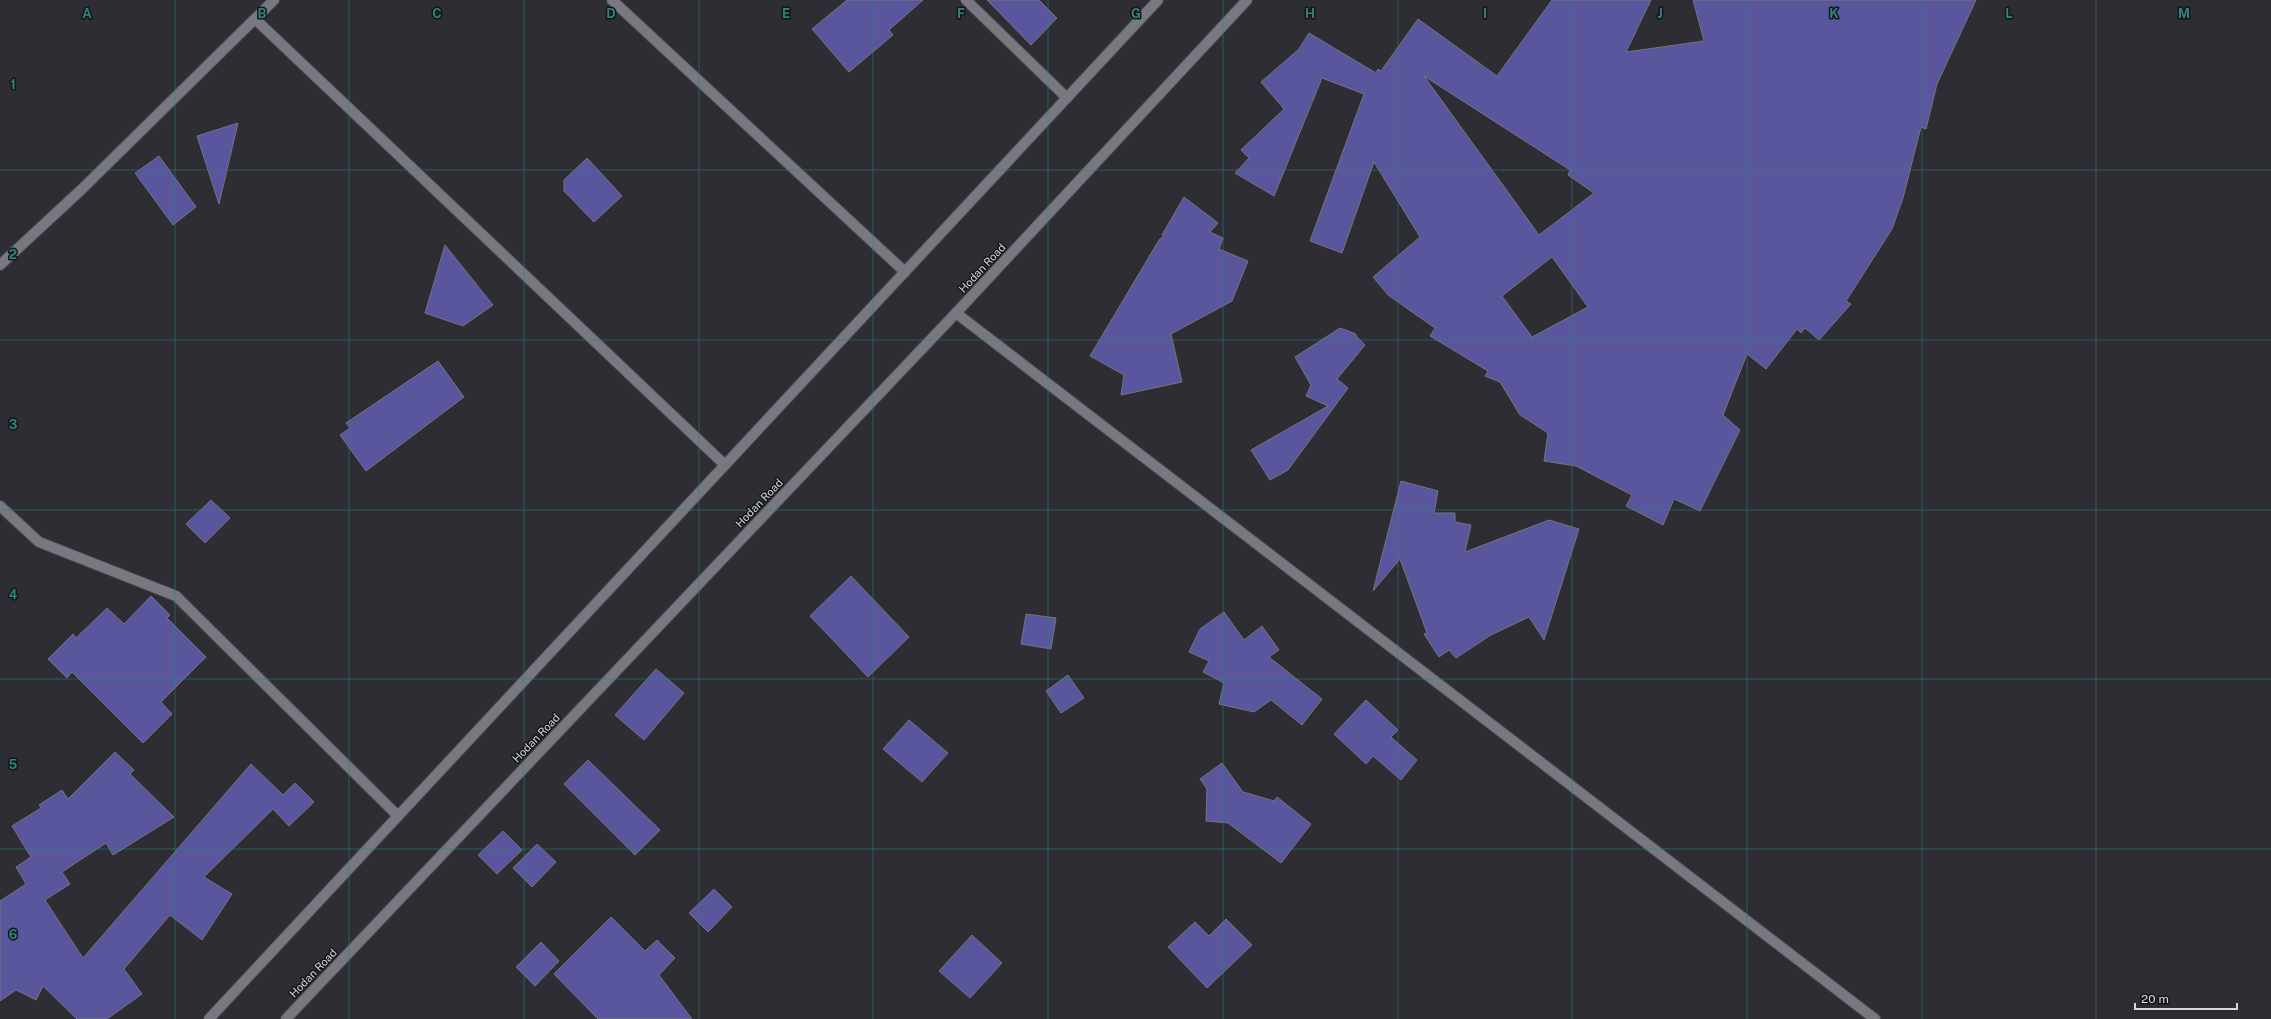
<svg xmlns="http://www.w3.org/2000/svg" width="2271" height="1019" font-family="'Public Sans',sans-serif">
  <style>
    .building { fill: #59569e; stroke: #74757c; fill-rule: evenodd }
    .lines { fill: none; stroke-linecap: round; stroke-linejoin: round }
    .minor-casing { stroke: #48484d; stroke-width: 12 }
    .secondary-casing { stroke: #48484d; stroke-width: 12 }
    .minor { stroke: #787980; stroke-width: 10 }
    .secondary { stroke: #787980; stroke-width: 10 }
    .grid { fill: none; stroke: #2d857e; stroke-width: 1; stroke-opacity: 0.55 }
    .labels { text-anchor: middle; stroke-width: 3; stroke-linejoin: round; paint-order: stroke }
    .street-label { font-size: 11px; fill: #d8d8dc; stroke: #151618 }
    .grid-label { font-size: 13px; text-anchor: middle; font-weight: bold; fill: #2d857e; stroke: #151618; stroke-width: 3; stroke-linejoin: round; paint-order: stroke }
  </style>
  <rect width="100%" height="100%" fill="#2d2d33"/>
  <!-- building -->
  <path class="building" d="M847,0H923L889,30L893,35L849,72L812,29Z
    M987,0H1039L1057,18L1031,45Z
    M1552,0H1651L1626,52L1704,41L1693,0H1976L1937,84L1926,129L1921,127L1903,198L1892,229L1846,301L1851,304L1819,340L1805,328L1801,333L1797,329L1766,369L1747,354L1723,415L1740,430L1700,511L1674,499L1663,525L1626,506L1632,495L1576,466L1544,461L1548,433L1520,415L1500,382L1485,376L1488,371L1430,336L1435,328L1388,295L1373,277L1420,237L1374,162L1342,253L1310,241L1364,94L1322,78L1274,196L1235,173L1249,158L1241,150L1284,109L1261,82L1299,49L1309,33L1376,73L1378,69L1381,71L1418,19L1497,76ZM1424,76L1570,170L1568,175L1594,193L1539,235ZM1552,257L1588,307L1532,337L1502,296Z
    M238,123L219,204L197,136Z
    M159,156L196,207L173,225L135,173Z
    M587,158L622,196L594,222L564,191V180Z
    M1184,197L1218,223L1210,232L1223,238L1219,249L1248,261L1232,301L1171,334L1182,382L1121,395L1124,375L1090,356L1159,240L1164,236L1162,235Z
    M445,245L493,305L463,326L425,313Z
    M1340,328L1356,334V336L1365,345L1337,379L1348,388L1288,470L1270,480L1251,450L1328,406L1306,396L1311,385L1295,357Z
    M438,361L464,397L366,471L340,435L350,428L346,423Z
    M1401,481L1438,491L1434,513H1455V522L1471,525L1465,552L1549,520L1579,529L1544,640L1529,617L1491,635L1456,658L1449,650L1439,657L1424,634L1427,633L1400,559L1373,591Z
    M211,500L230,518L205,543L186,524Z
    M851,576L909,637L868,677L810,616Z
    M151,596L170,615L167,618L206,657L161,702L172,714L143,743L72,672L67,678L48,659L73,634L76,638L107,608L124,624Z
    M1224,612L1244,640L1262,626L1279,650L1269,657L1322,699L1302,725L1271,700L1254,712L1219,704L1224,683L1203,672L1209,661L1189,652L1200,629Z
    M1026,614L1056,618L1051,649L1021,644Z
    M656,669L684,693L644,740L615,715Z
    M1068,675L1084,698L1061,713L1046,691Z
    M1366,700L1398,730L1391,737L1417,760L1401,780L1373,756L1366,764L1334,734Z
    M909,720L948,753L922,782L883,749Z
    M115,752L134,770L130,774L174,817L113,855L106,843L62,872L70,884L45,900L83,958L251,764L283,795L295,783L314,802L289,826L273,809L204,877L232,894L202,940L170,915L124,969L142,994L107,1019H77L43,986L36,1000L16,990L0,1001V901L26,884L16,867L31,857L12,826L41,808L39,805L62,790L68,799Z
    M588,760L660,830L635,855L564,784Z
    M1222,763L1243,792L1274,801L1277,797L1311,824L1281,863L1228,823L1206,821L1207,789L1200,779Z
    M503,831L522,850L497,874L478,855Z
    M537,844L556,862L532,887L513,868Z
    M714,889L732,907L708,932L689,913Z
    M611,917L645,951L657,940L675,958L659,975L692,1019H598L554,974Z
    M1226,919L1252,945L1207,988L1168,947L1195,922L1209,936Z
    M972,935L1002,963L970,998L939,971Z
    M541,942L559,961L535,986L516,967Z"/>
  <g class="lines">
    <defs>
      <path id="minor" d="M612,0L905,272
        M966,0L1067,98
        M255,19L725,465
        M0,265L82,189L274,0
        M956,313L1875,1019
        M0,506L39,542L176,596L398,816"/>
      <path id="secondary" d="M209,1019L1158,0
        M286,1019L956,313L1247,0"/>
    </defs>
    <!-- minor casing -->
    <use href="#minor" class="minor-casing"/>
    <!-- secondary casing -->
    <use href="#secondary" class="secondary-casing"/>
    <!-- minor -->
    <use href="#minor" class="minor"/>
    <!-- secondary -->
    <use href="#secondary" class="secondary"/>
  </g>
  <!-- grid -->
  <path class="grid" d="M175,0V1019M349,0V1019M524,0V1019M699,0V1019M873,0V1019M1048,0V1019M1223,0V1019M1398,0V1019M1572,0V1019M1747,0V1019M1922,0V1019M2096,0V1019M0,170H2271M0,340H2271M0,510H2271M0,679H2271M0,849H2271"/>
  <g class="labels">
    <!-- street labels -->
    <g class="street-label">
      <text transform="translate(982 268) rotate(-47)" y="4">Hodan Road</text>
      <text transform="translate(759 503) rotate(-46)" y="4">Hodan Road</text>
      <text transform="translate(536 738) rotate(-46)" y="4">Hodan Road</text>
      <text transform="translate(313 973) rotate(-46)" y="4">Hodan Road</text>
    </g>
  </g>
  <g class="grid-label">
    <text x="87" y="18">A</text>
    <text x="262" y="18">B</text>
    <text x="437" y="18">C</text>
    <text x="611" y="18">D</text>
    <text x="786" y="18">E</text>
    <text x="961" y="18">F</text>
    <text x="1136" y="18">G</text>
    <text x="1310" y="18">H</text>
    <text x="1485" y="18">I</text>
    <text x="1660" y="18">J</text>
    <text x="1834" y="18">K</text>
    <text x="2009" y="18">L</text>
    <text x="2184" y="18">M</text>
    <text x="13" y="89">1</text>
    <text x="13" y="259">2</text>
    <text x="13" y="429">3</text>
    <text x="13" y="599">4</text>
    <text x="13" y="769">5</text>
    <text x="13" y="939">6</text>
  </g>
  <!-- scale -->
  <path d="M2135 1003v6h102v-6" fill="none" stroke="#d8d8dc" stroke-width="2"/>
  <text x="2141" y="1003" font-size="12" fill="#d8d8dc" stroke="#151618" stroke-width="3" paint-order="stroke">20 m</text>
</svg>
